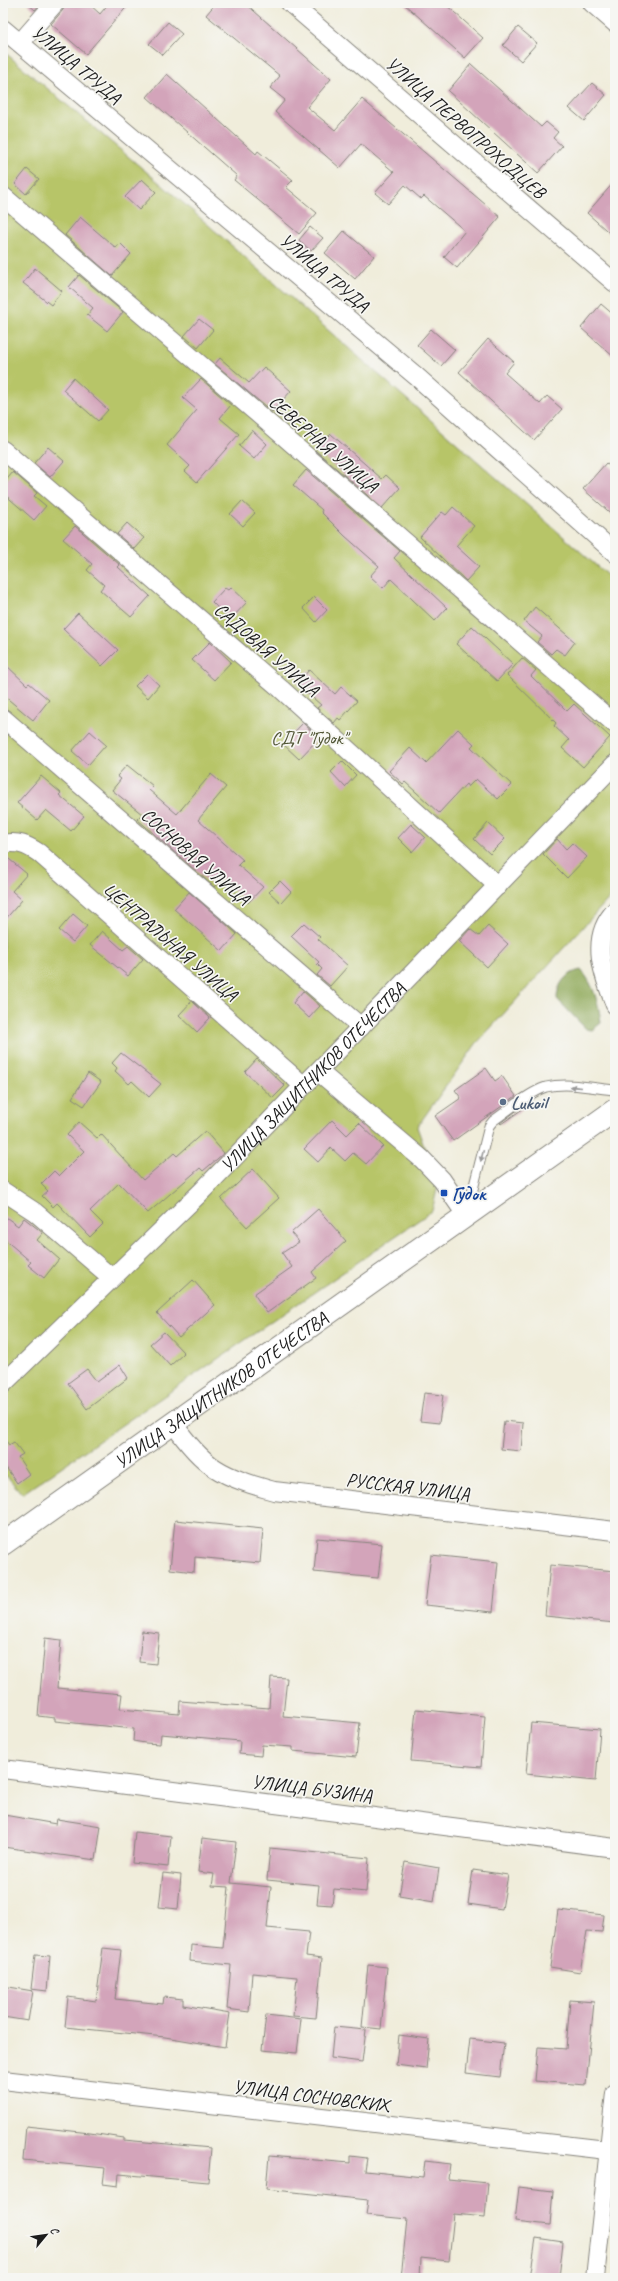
<svg xmlns="http://www.w3.org/2000/svg" width="618" height="2281" font-family="Caveat,sans-serif">
  <style>
    .green { fill: #b7c568; stroke: #6a7042 }
    .forest { fill: #91aa5c; stroke: #56633c }
    .building { fill: #d3a4ba }
    .lines { fill: none; stroke-linecap: round; stroke-linejoin: round }
    .lane-casing { stroke: #86847c; stroke-width: 11 }
    .street-casing { stroke: #86847c; stroke-width: 20 }
    .secondary-casing { stroke: #86847c; stroke-width: 24 }
    .lane { stroke: #fff; stroke-width: 9 }
    .street { stroke: #fff; stroke-width: 18 }
    .secondary { stroke: #fff; stroke-width: 22 }
    .oneway { fill: #999 }
    .service-dot { fill: #5c6f8a; stroke: #f6f6f2; stroke-width: 1.5 }
    .transit-dot { fill: #1a4fb4; stroke: #f6f6f2; stroke-width: 1.5 }
    .labels { text-anchor: middle; stroke-width: 3.5; stroke-linejoin: round; paint-order: stroke }
    .street-label { font-size: 19px; fill: #1c1c1c; stroke: #f6f6f2 }
    .park-label { font-size: 19px; fill: #525737; stroke: #f6f6f2 }
    .service-label { font-size: 19px; font-weight: bold; fill: #4e5e75; stroke: #f6f6f2; text-anchor: start }
    .transit-label { font-size: 19px; font-weight: bold; fill: #164399; stroke: #f6f6f2; text-anchor: start }
  </style>
  <rect width="100%" height="100%" fill="#f6f6f2"/>
  <filter id="ink" filterUnits="userSpaceOnUse"><feTurbulence type="fractalNoise" baseFrequency=".025" numOctaves="2"/><feDisplacementMap in="SourceGraphic" scale="8" xChannelSelector="R" yChannelSelector="G"/><feConvolveMatrix kernelMatrix="1 2 1 2 8 2 1 2 1" color-interpolation-filters="sRGB"/></filter>
  <filter id="wash" filterUnits="userSpaceOnUse"><feTurbulence type="fractalNoise" baseFrequency=".012" numOctaves="4" result="noise"/><feDisplacementMap in="SourceGraphic" scale="16" xChannelSelector="R" yChannelSelector="G"/><feGaussianBlur stdDeviation="0.9" result="paint"/><feColorMatrix in="noise" values="0 0 0 0 0 0 0 0 0 0 0 0 0 0 0 0 0 1.4 0 .05"/><feComposite in="paint" operator="in"/></filter>
  <g filter="url(#wash)">
    <rect width="100%" height="100%" fill="#f0eddb"/>
    <!-- green -->
    <path class="green" d="M3,51L181,201L615,582V892L476,1044L417,1127L438,1185L432,1211L22,1494L7,1476L3,1478Z"/>
    <!-- forest -->
    <path class="forest" d="M581,970C594,984 599,1005 601,1023L592,1030L586,1029L557,999C557,984 566,973 581,970Z"/>
    <g id="blocks">
      <!-- building -->
      <path class="building" d="M27,3H41L35,10Z
        M65,3H88L100,14L109,3H130L86,54L51,24L63,10Z
        M216,3H245L331,79L307,107L335,130L362,99L500,217L457,268L444,257L465,231L424,196L421,199L405,185L388,204L375,193L394,172L361,144L340,168L275,112L285,100L270,88L280,76L206,15Z
        M403,3H444L483,38L465,58Z
        M168,22L182,34L163,55L149,44Z
        M518,27L537,43L521,61L503,45Z
        M471,64L541,127L546,122L558,132L553,138L562,146L538,173L448,91Z
        M167,74L256,154L258,151L293,180L286,187L317,213L299,234L234,180L237,176L147,97Z
        M592,83L606,95L584,121L569,108Z
        M27,169L39,179L26,194L15,184Z
        M142,179L156,192L139,210L125,197Z
        M615,181V238L587,213Z
        M80,217L116,248L120,243L131,254L112,276L65,235Z
        M310,227L323,238L311,251L299,240Z
        M344,231L374,256L355,279L325,253Z
        M35,268L62,291L51,305L23,283Z
        M79,275L123,312L107,331L87,315L93,308L69,287Z
        M601,304L615,316V358L581,328Z
        M199,319L213,330L198,348L184,336Z
        M431,329L455,350L441,366L417,345Z
        M488,339L514,362L505,373L540,404L547,396L562,409L534,440L459,372Z
        M220,358L249,383L264,367L291,391L272,412L215,364Z
        M73,378L108,410L98,421L63,390Z
        M201,379L231,405L220,418L239,434L197,482L185,471L190,466L167,445L197,410L183,398Z
        M252,430L267,444L254,459L239,446Z
        M331,434L382,479L386,475L400,488L382,508L315,450Z
        M48,447L64,461L50,477L34,463Z
        M606,463L615,471V517L583,489Z
        M306,470L400,551L394,558L447,608L435,621L391,579L383,588L370,576L379,566L345,536L321,512L322,510L293,485Z
        M13,472L37,493L34,496L46,506L34,520L3,493V484Z
        M242,501L255,513L243,526L230,514Z
        M453,507L474,526L456,546L479,567L466,581L420,537L442,512L446,515Z
        M127,523L144,538L134,549L117,534Z
        M75,526L120,565L118,567L150,596L131,617L100,590L104,585L87,570L92,564L63,539Z
        M231,587L247,602L230,620L212,602L225,588L228,590Z
        M314,597L327,610L316,622L303,608Z
        M535,607L575,642L565,655L556,649L551,654L537,642L542,636L524,621Z
        M78,613L118,650L102,666L63,629Z
        M472,626L513,664L497,681L456,644Z
        M210,642L231,662L214,680L192,660Z
        M522,658L536,670L531,676L567,711L574,704L610,737L583,767L562,748L569,740L554,726L556,723L507,675Z
        M3,662L27,685L29,683L49,700L33,720L3,695Z
        M309,670L335,694L341,687L357,701L340,720L338,718L334,723L317,708L321,705L297,684Z
        M147,674L159,685L148,698L135,686Z
        M303,723L319,738L299,759L283,744Z
        M458,729L474,744L471,747L512,785L498,799L476,779L468,787L466,784L439,813L405,782L403,784L389,771L410,748L426,763Z
        M90,731L106,745L88,765L72,751Z
        M342,761L356,775L345,787L331,772Z
        M127,765L153,786L149,790L177,814L211,774L226,787L198,820L243,860L238,865L263,887L248,903L221,879L214,887L137,819L142,814L112,790L121,779L117,776Z
        M41,776L61,793L59,795L84,816L71,831L46,810L37,820L17,803Z
        M488,823L505,839L490,854L474,839Z
        M411,824L425,837L412,852L398,838Z
        M557,839L566,849L572,843L587,857L567,878L543,854Z
        M3,854L27,874L12,891L22,900L3,922Z
        M280,881L291,892L281,903L269,892Z
        M189,892L237,934L222,951L174,909Z
        M73,914L87,926L73,942L59,930Z
        M304,923L320,937L318,939L348,966L330,986L317,975L322,969L317,964L319,962L291,936Z
        M488,926L508,944L487,967L459,941L470,929L479,936Z
        M102,931L123,950L128,946L143,959L128,976L90,945Z
        M303,991L320,1006L309,1018L293,1003Z
        M192,1001L210,1018L197,1032L179,1015Z
        M121,1053L161,1084L149,1097L132,1081L129,1084L115,1071L117,1068L112,1063Z
        M257,1059L285,1086L273,1098L245,1072Z
        M486,1068L495,1081L502,1076L516,1096L453,1141L435,1116L461,1098L455,1090Z
        M88,1073L101,1082L84,1106L72,1098Z
        M523,1106L524,1108L501,1124L500,1123Z
        M332,1120L347,1135L359,1123L383,1146L366,1164L353,1153L345,1161L331,1148L318,1162L304,1149Z
        M79,1122L97,1138L101,1134L143,1180L174,1153L177,1156L205,1131L224,1153L203,1171L200,1168L148,1213L119,1183L90,1211L103,1224L90,1237L57,1203L53,1207L42,1196L48,1191L41,1184L54,1171L59,1176L84,1151L67,1135Z
        M253,1169L279,1198L247,1227L221,1199Z
        M318,1209L346,1241L312,1272L316,1278L267,1313L254,1294L292,1267L282,1253L299,1242L291,1233Z
        M3,1215L18,1226L24,1218L43,1233L37,1240L59,1259L44,1278L28,1265L31,1262L3,1238Z
        M193,1280L215,1305L179,1337L157,1313Z
        M164,1332L184,1353L170,1366L150,1344Z
        M120,1365L128,1378L87,1409L68,1383L87,1369L97,1382Z
        M424,1393L443,1395L439,1423L420,1421Z
        M504,1421L523,1423L521,1451L501,1449Z
        M3,1437L9,1445L14,1442L23,1454L18,1457L29,1474L17,1483L5,1466L3,1468Z
        M175,1520L263,1529L260,1563L195,1557L194,1572L170,1569Z
        M317,1538L382,1544L378,1578L314,1572Z
        M431,1555L498,1562L493,1612L425,1605Z
        M550,1565L615,1571V1623L545,1616Z
        M142,1631L159,1633L156,1664L139,1662Z
        M45,1638L61,1640L57,1688L122,1694L120,1709L179,1714L180,1701L269,1708L271,1677L287,1678L283,1716L360,1723L356,1757L293,1751V1747L262,1745L261,1756L239,1754L240,1741L161,1734L160,1744L145,1743L133,1741L134,1729L55,1721V1718L38,1716Z
        M416,1709L485,1716L481,1767L411,1761Z
        M531,1723L600,1729L596,1781L526,1774Z
        M4,1815L56,1824L57,1819L101,1826L96,1860L3,1847Z
        M135,1832L171,1836L168,1867L132,1863Z
        M202,1838L236,1842L231,1883L271,1887L267,1928L309,1932L306,1956L322,1958L316,2018L293,2016L297,1977L252,1973L249,2012L227,2009L231,1965L190,1961L191,1945L223,1948L229,1887L212,1886L214,1874L198,1872Z
        M270,1848L369,1858L366,1892L334,1889L332,1905L317,1904L319,1885L267,1880Z
        M405,1862L439,1868L434,1902L399,1896Z
        M473,1870L508,1875L502,1909L468,1904Z
        M163,1873L181,1875L178,1909L159,1907Z
        M558,1910L604,1915L602,1932L587,1931L580,1972L550,1967Z
        M103,1948L121,1950L115,1999L163,2004L164,1997L183,1999V2005L230,2013L225,2047L165,2037L65,2027L68,1997L96,2001Z
        M35,1955L50,1956L47,1991L31,1989Z
        M368,1965L387,1967L381,2029L362,2027Z
        M3,1986L33,1991L28,2021L3,2017Z
        M570,2000L594,2002L586,2085L535,2081L538,2047L566,2049Z
        M266,2015L301,2019L297,2053L262,2050Z
        M334,2027L366,2030L362,2062L331,2058Z
        M399,2035L429,2039L426,2069L396,2065Z
        M470,2039L504,2043L500,2077L466,2073Z
        M26,2126L90,2133L124,2138V2140L211,2148L208,2182L119,2174L118,2186L103,2184L105,2168L23,2160Z
        M269,2156L350,2163V2156L367,2158L365,2171L423,2177L425,2161L450,2164L448,2179L488,2183L485,2217L454,2214L449,2261L421,2258L420,2278H401L407,2219L366,2215L368,2200L266,2189Z
        M519,2187L553,2191L550,2225L515,2221Z
        M536,2238L563,2242L559,2278H530Z"/>
    </g>
  </g>
  <g filter="url(#ink)">
    <use href="#blocks" fill-opacity="0" stroke="#86847c" stroke-width="1"/>
    <g class="lines">
      <defs>
        <path id="lane" d="M468,1209L489,1126L493,1121C509,1110 528,1093 546,1087C568,1082 593,1088 615,1090"/>
        <g id="street">
          <path d="M290,3L615,283"/>
          <path d="M592,3L615,23"/>
          <path d="M3,29L416,376L615,553"/>
          <path d="M20,43L55,3"/>
          <path d="M3,196L258,414L615,724"/>
          <path d="M3,450L281,689L498,886"/>
          <path d="M3,718L361,1027"/>
          <path d="M3,844C18,841 27,845 39,853L304,1086"/>
          <path d="M615,911C589,938 603,974 615,1005"/>
          <path d="M319,1072L422,1159L442,1180L466,1215"/>
          <path d="M3,1191L35,1212L112,1278"/>
          <path id="s1" d="M3,1384L200,1193L615,764"/>
          <path d="M173,1423C204,1468 221,1476 274,1491L615,1531"/>
          <path d="M3,1769L615,1848"/>
          <path d="M3,2080L615,2151"/>
          <path d="M595,2278L615,2093"/>
        </g>
        <g id="secondary">
          <path id="s2" d="M3,1544L615,1110"/>
        </g>
      </defs>
      <!-- lane casing -->
      <use href="#lane" class="lane-casing"/>
      <!-- street casing -->
      <use href="#street" class="street-casing"/>
      <!-- secondary casing -->
      <use href="#secondary" class="secondary-casing"/>
      <!-- lane -->
      <use href="#lane" class="lane"/>
      <!-- street -->
      <use href="#street" class="street"/>
      <!-- secondary -->
      <use href="#secondary" class="secondary"/>
    </g>
    <!-- one-way arrows -->
    <defs><path id="oneway-solid" d="M-6-.8H1V-3.2L6.5 0L1 3.2V.8H-6Z"/></defs>
    <g class="oneway">
      <use href="#oneway-solid" transform="translate(576 1087) rotate(-175)"/>
      <use href="#oneway-solid" transform="translate(482 1156) rotate(104)"/>
    </g>
  </g>
  <!-- markers -->
  <circle class="service-dot" cx="503" cy="1102" r="4"/>
  <rect class="transit-dot" x="440" y="1189" width="8" height="8" rx="2"/>
  <g class="labels">
    <!-- street labels -->
    <g class="street-label">
      <text transform="translate(77 64) rotate(40)" y="7">УЛИЦА ТРУДА</text>
      <text transform="translate(466 127) rotate(41)" y="7">УЛИЦА ПЕРВОПРОХОДЦЕВ</text>
      <text transform="translate(325 272) rotate(40)" y="7">УЛИЦА ТРУДА</text>
      <text transform="translate(324 443) rotate(41)" y="7">СЕВЕРНАЯ УЛИЦА</text>
      <text transform="translate(267 649) rotate(41)" y="7">САДОВАЯ УЛИЦА</text>
      <text transform="translate(196 856) rotate(41)" y="7">СОСНОВАЯ УЛИЦА</text>
      <text transform="translate(171 941) rotate(41)" y="7">ЦЕНТРАЛЬНАЯ УЛИЦА</text>
      <text dy="7" stroke="none"><textPath href="#s1" startOffset="436">УЛИЦА ЗАЩИТНИКОВ ОТЕЧЕСТВА</textPath></text>
      <text dy="7" stroke="none"><textPath href="#s2" startOffset="267">УЛИЦА ЗАЩИТНИКОВ ОТЕЧЕСТВА</textPath></text>
      <text transform="translate(408 1486) rotate(7)" y="7">РУССКАЯ УЛИЦА</text>
      <text transform="translate(312 1788) rotate(7)" y="7">УЛИЦА БУЗИНА</text>
      <text transform="translate(311 2095) rotate(7)" y="7">УЛИЦА СОСНОВСКИХ</text>
    </g>
    <!-- park labels -->
    <g class="park-label">
      <text x="309" y="744">СДТ "Гудок"</text>
    </g>
    <!-- service labels -->
    <g class="service-label">
      <text x="511" y="1109">Lukoil</text>
    </g>
    <!-- transit labels -->
    <g class="transit-label">
      <text x="452" y="1200">Гудок</text>
    </g>
  </g>
  <!-- margin -->
  <rect width="618" height="2281" fill="none" stroke="#f6f6f2" stroke-width="16"/>
  <!-- north arrow -->
  <g transform="translate(46 2235) rotate(61)" stroke="#f6f6f2" stroke-width="3" paint-order="stroke">
  <path d="M0-3L7 15L0 10L-7 15Z" fill="#1c1c1c"/>
  <text y="-6" font-size="11" font-weight="bold" text-anchor="middle" fill="#1c1c1c">С</text>
  </g>
</svg>
